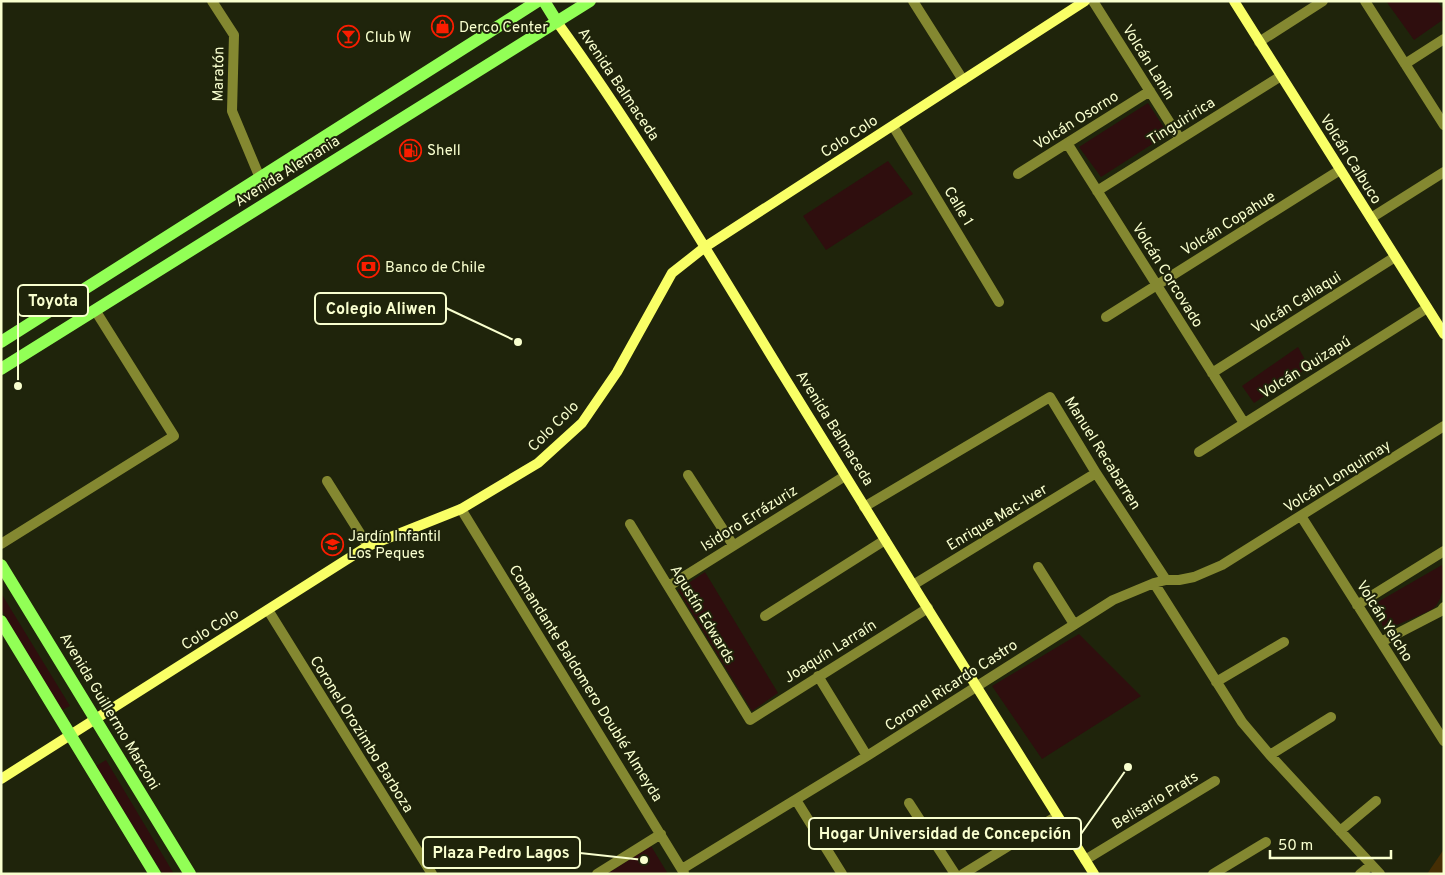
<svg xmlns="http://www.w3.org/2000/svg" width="1445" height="875" font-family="Overpass,sans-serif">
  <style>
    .green { fill: #2f0e0e }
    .water { fill: #452e04 }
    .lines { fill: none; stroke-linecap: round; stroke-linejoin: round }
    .street { stroke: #848831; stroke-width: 10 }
    .secondary { stroke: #f9ff66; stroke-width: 10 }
    .primary { stroke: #92ff56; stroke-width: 12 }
    .labels { text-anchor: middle; stroke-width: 4; stroke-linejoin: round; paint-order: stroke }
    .poi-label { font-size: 15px; fill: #f9ffcf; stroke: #1f240b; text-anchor: start }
    .street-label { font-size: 15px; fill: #f9ffcf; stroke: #1f240b }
    .leader { fill: none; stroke: #f9ffcf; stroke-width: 2 }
    .callout-dot { fill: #f9ffcf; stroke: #1f240b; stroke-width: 2 }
    .callout { fill: #1f240b; stroke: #f9ffcf; stroke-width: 2 }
    .callout-label { font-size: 16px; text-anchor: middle; font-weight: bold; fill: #f9ffcf }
  </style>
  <rect width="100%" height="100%" fill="#1f240b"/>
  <!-- green -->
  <path class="green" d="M1386,1H1437L1444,10V19L1414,40Z
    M1148,103L1168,134L1101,177L1079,147Z
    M888,161L913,194L826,250L803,216Z
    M1298,347L1309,367L1254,403L1242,386Z
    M1442,565C1445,579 1444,596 1435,607C1430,612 1393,626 1384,631L1376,603Z
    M705,572L778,693L752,711L678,590Z
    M1,593L70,706L62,710L1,609Z
    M1079,634L1141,696L1042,759L992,686Z
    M106,760L174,874H163L96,766Z
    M651,846L668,874H607Z"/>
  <!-- water -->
  <path class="water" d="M1444,849V874H1427Z"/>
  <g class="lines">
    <!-- street -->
    <path class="street" d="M212,1L234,35L232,111L260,178
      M913,1L963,80
      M1093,1L1180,139
      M1365,1L1444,125
      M1259,42L1323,1
      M1405,64L1444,39
      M893,126L999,302
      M1067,143L1244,423
      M1018,174L1150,91
      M1097,191L1281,76
      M1371,218L1444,172
      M1106,317L1340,170
      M1212,373L1395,257
      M1199,452L1427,308
      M688,475L733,545
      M327,481L368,546
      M864,507L1050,397L1096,473L1166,580
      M461,509L684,873
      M1301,516L1444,741
      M630,524L750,720L928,608
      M1,544L174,436L95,310
      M1038,567L1074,624
      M1154,583L1242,722L1270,755L1380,874
      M913,585L1096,473
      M669,586L845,476
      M1357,605L1444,551
      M268,610L432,874
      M765,616L885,540
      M1381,642L1441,611L1444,607
      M818,676L867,756
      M1216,682L1284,642
      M1270,755L1331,717
      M796,800L842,874
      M909,803L955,874
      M1340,831L1376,801
      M1085,860L1215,781
      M682,869L867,756L1113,600L1154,583L1166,580H1179L1194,577L1222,565L1444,426
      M597,874L661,834
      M963,874L1057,816
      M1213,874L1266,842
      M1360,874L1371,865"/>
    <!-- secondary -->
    <path class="secondary" d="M1234,1L1444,334
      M557,22C639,135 710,256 783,375C886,542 989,708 1094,874
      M1,779L368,546L461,509L538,463L582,423L617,372L672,273L705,247L1085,1"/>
    <!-- primary -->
    <path class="primary" d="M544,1L557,22
      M1,342L538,1
      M1,369L590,1
      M1,565L190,874
      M1,621L155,874"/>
  </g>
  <!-- icons -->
  <defs>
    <symbol id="shop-ring" viewBox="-11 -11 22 22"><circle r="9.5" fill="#1f240b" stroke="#fa1d00" stroke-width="1.5"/><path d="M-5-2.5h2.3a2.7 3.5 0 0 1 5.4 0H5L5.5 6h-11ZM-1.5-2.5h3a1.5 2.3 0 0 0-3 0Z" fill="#fa1d00"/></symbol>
    <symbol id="bar-ring" viewBox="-11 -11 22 22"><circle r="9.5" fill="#1f240b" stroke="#fa1d00" stroke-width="1.5"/><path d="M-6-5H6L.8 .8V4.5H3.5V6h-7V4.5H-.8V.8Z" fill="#fa1d00"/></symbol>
    <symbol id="fuel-ring" viewBox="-11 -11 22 22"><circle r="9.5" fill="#1f240b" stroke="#fa1d00" stroke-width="1.5"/><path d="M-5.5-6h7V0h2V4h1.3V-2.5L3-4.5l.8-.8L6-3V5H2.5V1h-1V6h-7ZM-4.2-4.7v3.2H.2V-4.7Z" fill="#fa1d00"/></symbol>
    <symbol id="bank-ring" viewBox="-11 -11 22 22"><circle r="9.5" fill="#1f240b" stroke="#fa1d00" stroke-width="1.5"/><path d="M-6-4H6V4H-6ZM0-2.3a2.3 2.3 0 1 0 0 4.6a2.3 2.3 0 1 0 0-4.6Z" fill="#fa1d00"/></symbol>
    <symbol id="school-ring" viewBox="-11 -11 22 22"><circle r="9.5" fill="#1f240b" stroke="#fa1d00" stroke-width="1.5"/><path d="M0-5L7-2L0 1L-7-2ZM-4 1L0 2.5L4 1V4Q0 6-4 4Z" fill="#fa1d00"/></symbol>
  </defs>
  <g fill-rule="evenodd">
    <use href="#shop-ring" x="430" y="14" width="25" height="25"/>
    <use href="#bar-ring" x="336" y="24" width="25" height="25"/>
    <use href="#fuel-ring" x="398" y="138" width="25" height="25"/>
    <use href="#bank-ring" x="356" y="254" width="25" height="25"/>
    <use href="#school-ring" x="320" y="532" width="25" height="25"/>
  </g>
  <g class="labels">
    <!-- poi labels -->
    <g class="poi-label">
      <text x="459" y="32">Derco Center</text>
      <text x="365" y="42">Club W</text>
      <text x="427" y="155">Shell</text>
      <text x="385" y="272">Banco de Chile</text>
      <text x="348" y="541">Jardín Infantil<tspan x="348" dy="17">Los Peques</tspan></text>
    </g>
    <!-- street labels -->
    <g class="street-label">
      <text transform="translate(1149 62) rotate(58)" y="5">Volcán Lanin</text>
      <text transform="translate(218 74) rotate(-89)" y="5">Maratón</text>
      <text transform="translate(619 84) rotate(56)" y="5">Avenida Balmaceda</text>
      <text transform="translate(1076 120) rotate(-32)" y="5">Volcán Osorno</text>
      <text transform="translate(1181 121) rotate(-32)" y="5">Tinguiririca</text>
      <text transform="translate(849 136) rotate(-33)" y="5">Colo Colo</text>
      <text transform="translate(1351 159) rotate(58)" y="5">Volcán Calbuco</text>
      <text transform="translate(287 171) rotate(-32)" y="5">Avenida Alemania</text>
      <text transform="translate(959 206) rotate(59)" y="5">Calle 1</text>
      <text transform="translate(1228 223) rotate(-32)" y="5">Volcán Copahue</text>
      <text transform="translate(1168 275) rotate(58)" y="5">Volcán Corcovado</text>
      <text transform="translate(1296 302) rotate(-32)" y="5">Volcán Callaqui</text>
      <text transform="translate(1305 367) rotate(-32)" y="5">Volcán Quizapú</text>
      <text transform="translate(553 426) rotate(-45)" y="5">Colo Colo</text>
      <text transform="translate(835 428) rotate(58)" y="5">Avenida Balmaceda</text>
      <text transform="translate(1103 453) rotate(58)" y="5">Manuel Recabarren</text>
      <text transform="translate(1337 476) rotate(-32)" y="5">Volcán Lonquimay</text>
      <text transform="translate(997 517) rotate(-31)" y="5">Enrique Mac-Iver</text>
      <text transform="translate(749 518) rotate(-32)" y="5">Isidoro Errázuriz</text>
      <text transform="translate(703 614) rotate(59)" y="5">Agustín Edwards</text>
      <text transform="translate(1385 621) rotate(58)" y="5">Volcán Yelcho</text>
      <text transform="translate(210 629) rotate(-32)" y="5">Colo Colo</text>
      <text transform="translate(830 651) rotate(-32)" y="5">Joaquín Larraín</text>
      <text transform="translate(586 683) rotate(58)" y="5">Comandante Baldomero Doublé Almeyda</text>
      <text transform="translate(951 685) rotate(-33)" y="5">Coronel Ricardo Castro</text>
      <text transform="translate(110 711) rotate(59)" y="5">Avenida Guillermo Marconi</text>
      <text transform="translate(362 734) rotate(58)" y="5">Coronel Orozimbo Barboza</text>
      <text transform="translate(1155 800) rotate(-31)" y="5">Belisario Prats</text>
    </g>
  </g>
  <!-- callouts -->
  <path class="leader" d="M18 386L18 301M518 342L446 308M1128 767L1081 834M644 860L580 853"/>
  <g class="callout-dot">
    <circle cx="18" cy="386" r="5"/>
    <circle cx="518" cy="342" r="5"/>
    <circle cx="1128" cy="767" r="5"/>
    <circle cx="644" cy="860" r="5"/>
  </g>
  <g class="callout">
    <rect x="18" y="285" width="70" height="31" rx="5"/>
    <rect x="315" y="293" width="131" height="31" rx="5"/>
    <rect x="809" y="818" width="272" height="31" rx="5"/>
    <rect x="423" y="837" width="157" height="31" rx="5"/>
  </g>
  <g class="callout-label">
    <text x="53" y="306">Toyota</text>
    <text x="381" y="314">Colegio Aliwen</text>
    <text x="945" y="839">Hogar Universidad de Concepción</text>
    <text x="501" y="858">Plaza Pedro Lagos</text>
  </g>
  <!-- border -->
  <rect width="1445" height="875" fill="none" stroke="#f9ffcf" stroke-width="5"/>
  <!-- scale -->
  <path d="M1270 850v8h121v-8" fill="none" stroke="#f9ffcf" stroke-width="2.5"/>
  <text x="1278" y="850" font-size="15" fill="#f9ffcf" stroke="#1f240b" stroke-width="4" paint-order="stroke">50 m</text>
</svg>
